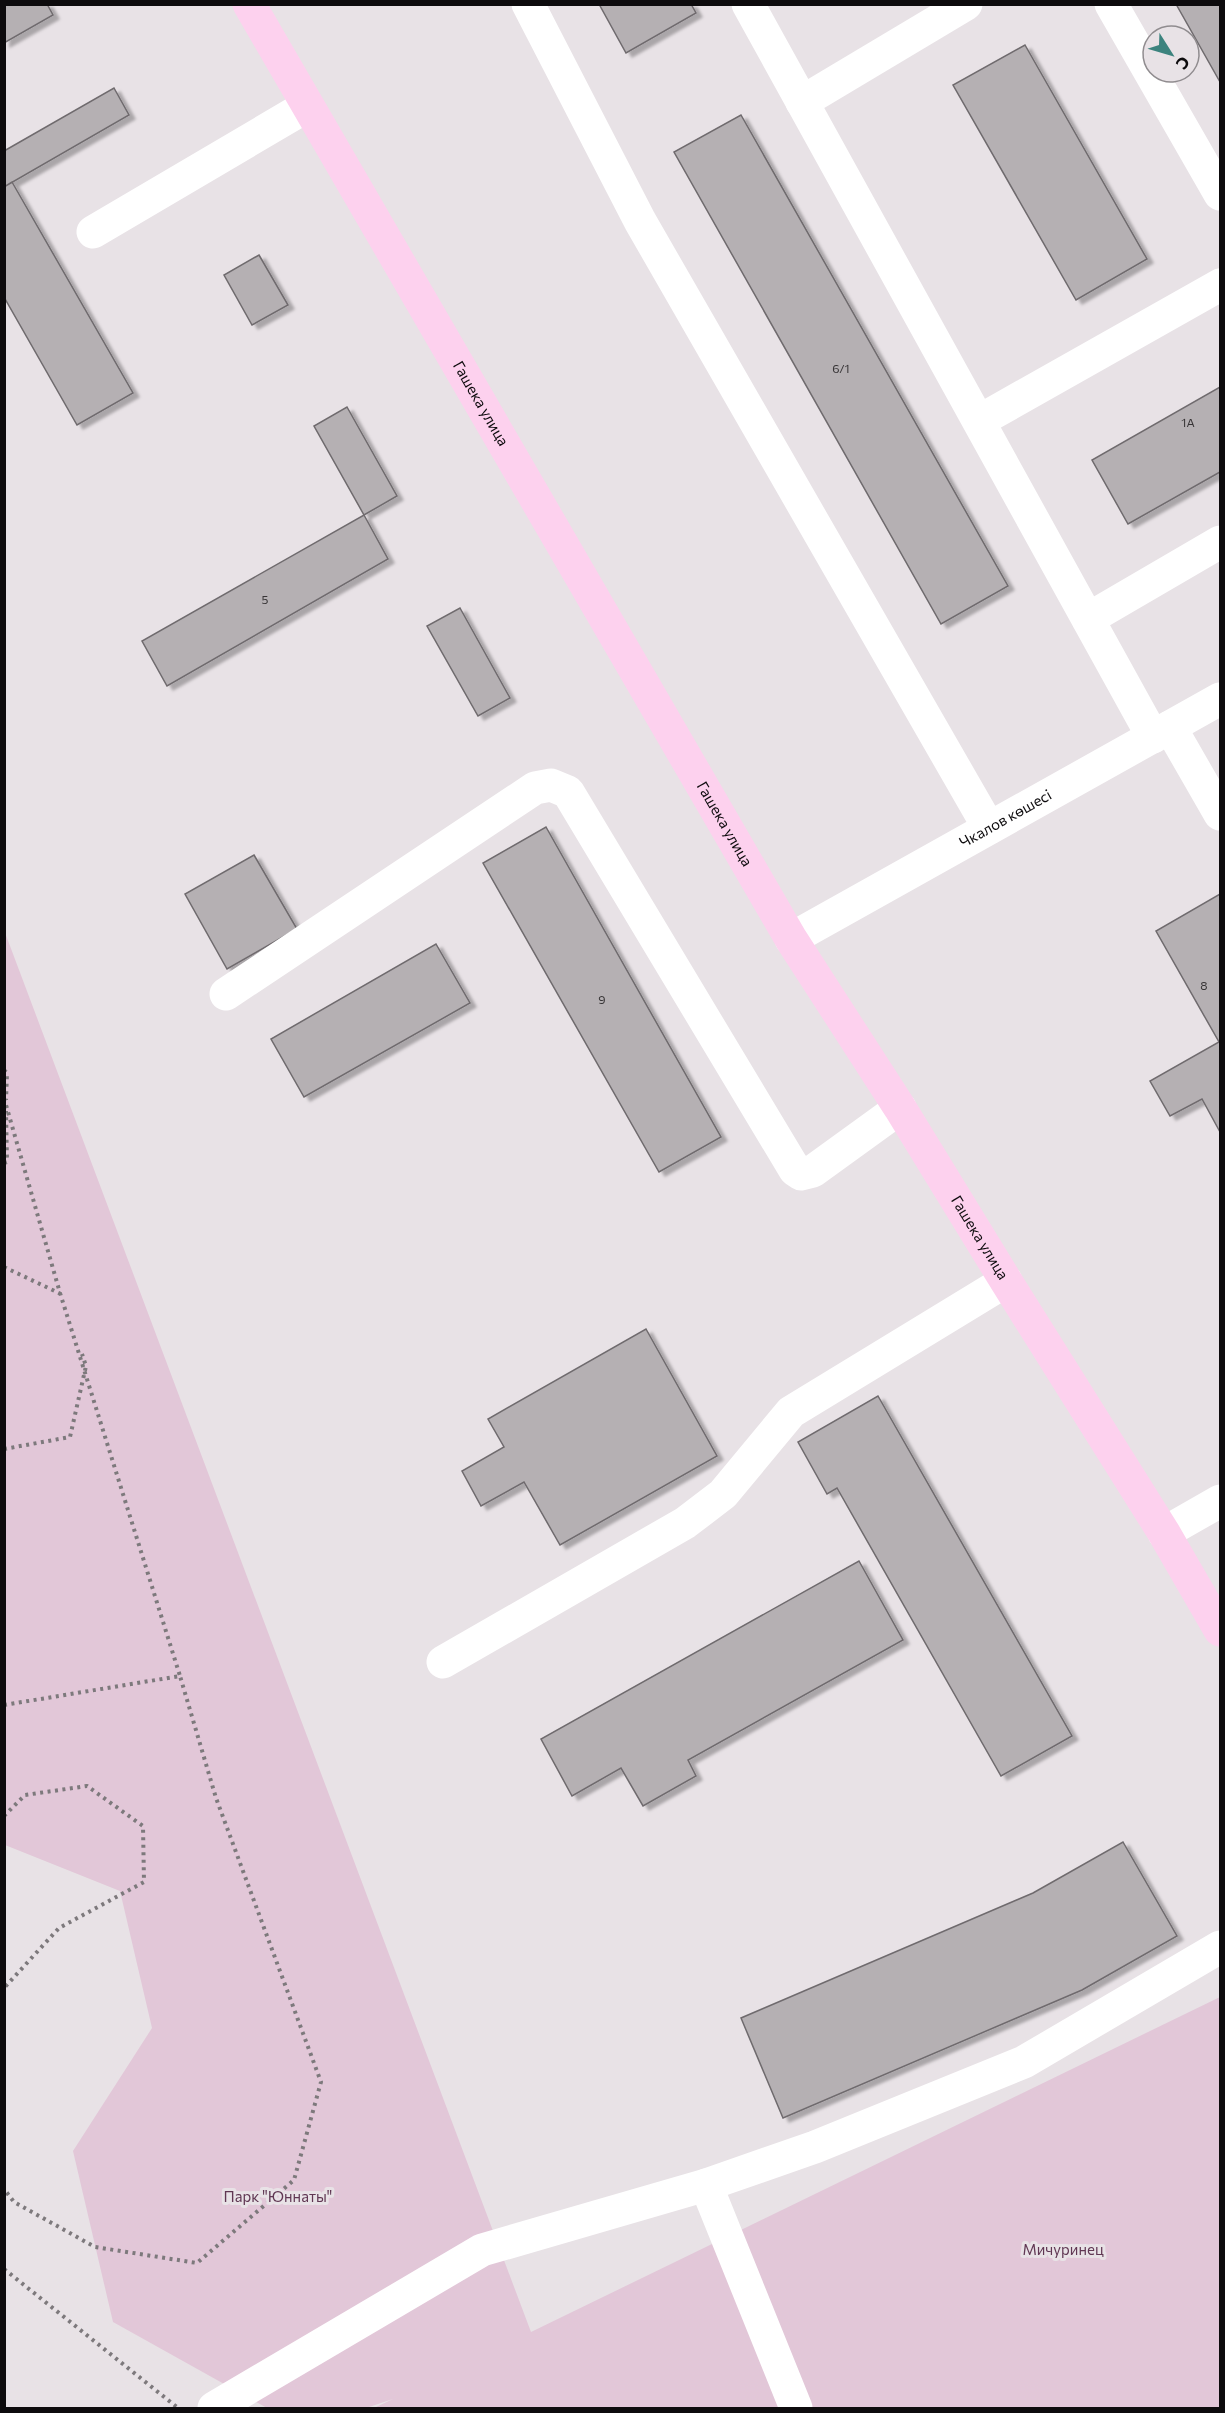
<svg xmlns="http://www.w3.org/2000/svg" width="1225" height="2413" font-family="Commissioner,sans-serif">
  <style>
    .green { fill: #e2c7d8 }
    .building { fill: #b5b0b3; stroke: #6f6b6e; stroke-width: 1.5; filter: url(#shadow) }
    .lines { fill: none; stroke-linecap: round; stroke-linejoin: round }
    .path { stroke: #7d797c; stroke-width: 4; stroke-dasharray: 3 4.5; stroke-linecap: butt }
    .minor { stroke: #fff; stroke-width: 33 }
    .major { stroke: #fdd1ee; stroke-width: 33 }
    .labels { text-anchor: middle; stroke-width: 6; stroke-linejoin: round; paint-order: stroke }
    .number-label { font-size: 12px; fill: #373436 }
    .street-label { font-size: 15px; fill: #0d0b0d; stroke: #e8e2e6 }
    .park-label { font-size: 15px; fill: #603753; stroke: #e8e2e6 }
  </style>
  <defs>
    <filter id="shadow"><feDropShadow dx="6" dy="4" stdDeviation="1.5" flood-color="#0004"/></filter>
  </defs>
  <rect width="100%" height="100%" fill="#e8e2e6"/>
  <!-- green -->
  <path class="green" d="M4,930L531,2332L1220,1997V2408H374L393,2399L366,2408H267L113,2322L73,2151L152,2028L120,1891L5,1845Z"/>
  <!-- building -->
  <path class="building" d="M4,4H47L53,15L4,43Z
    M599,4H691L696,13L626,53Z
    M1176,4H1220V82Z
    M1025,45L1147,259L1076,300L953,85Z
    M114,88L129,115L4,187V151Z
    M741,115L1008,586L941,624L674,152Z
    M12,182L133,393L77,425L4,297V187Z
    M259,255L288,305L252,325L224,275Z
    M1220,387V472L1128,524L1092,460Z
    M347,407L397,496L364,515L314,426Z
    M364,515L388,559L167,686L142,641Z
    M460,608L510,698L478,716L427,626Z
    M546,827L721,1137L659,1172L483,863Z
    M254,855L297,929L227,969L185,894Z
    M1220,894V1132L1202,1099L1170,1116L1150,1081L1219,1042L1156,931Z
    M436,944L470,1003L304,1097L271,1039Z
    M646,1329L717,1456L560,1545L524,1482L481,1506L462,1471L504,1447L488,1419Z
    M878,1396L1072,1736L1001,1776L837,1488L827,1494L798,1442Z
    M859,1561L903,1640L688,1760L696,1776L643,1806L621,1768L572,1796L541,1739Z
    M1123,1842L1177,1936L1082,1990L783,2118L741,2018L1033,1893Z"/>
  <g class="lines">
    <!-- path -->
    <path class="path" d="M4,1070L7,1073L6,1100
      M4,1098L60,1293L180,1676
      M4,1163L7,1162L6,1111
      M4,1267L61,1294
      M4,1449L70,1437L86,1366L82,1354
      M4,1705L180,1676L216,1798L321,2082L294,2180L197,2263L95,2247L14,2202L4,2189
      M4,1816L25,1795L87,1786L143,1826L144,1882L59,1928L4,1988
      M4,2269L178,2408"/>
    <!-- minor -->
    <g class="minor">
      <path d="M528,4L640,221L989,828"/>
      <path d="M748,4L1153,737"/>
      <path d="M1111,4L1220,194"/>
      <path d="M802,102L966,4"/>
      <path d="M93,232L307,106"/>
      <path d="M979,421L1220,285"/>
      <path d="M1088,619L1220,542"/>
      <path d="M1170,727L1220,814"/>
      <path id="s1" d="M791,939L1220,699"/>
      <path d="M226,994L535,788L551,785L568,792L795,1170L801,1174L813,1171L900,1108"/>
      <path d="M1164,1533L1220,1501"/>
      <path d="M443,1662L685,1523L723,1494L791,1412L1006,1281"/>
      <path d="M706,2185L796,2408"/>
      <path d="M214,2408L482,2250L706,2185L815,2147L1024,2062L1220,1947"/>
    </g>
    <!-- major -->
    <path class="major" id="s2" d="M249,4L791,939L900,1108L1006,1281L1164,1533L1220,1630"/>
  </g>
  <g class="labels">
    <!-- number labels -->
    <g class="number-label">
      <text x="841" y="373">6/1</text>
      <text x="1188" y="427">1А</text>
      <text x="265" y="604">5</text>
      <text x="1204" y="990">8</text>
      <text x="602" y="1004">9</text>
    </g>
    <!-- street labels -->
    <g class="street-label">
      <text dy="5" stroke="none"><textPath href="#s2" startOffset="462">Гашека улица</textPath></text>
      <text dy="5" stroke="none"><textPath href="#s1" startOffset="246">Чкалов көшесі</textPath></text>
      <text dy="5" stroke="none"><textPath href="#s2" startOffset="948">Гашека улица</textPath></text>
      <text dy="5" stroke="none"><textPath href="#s2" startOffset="1434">Гашека улица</textPath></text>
    </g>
    <!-- park labels -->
    <g class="park-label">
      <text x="278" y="2202">Парк "Юннаты"</text>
      <text x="1063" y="2255">Мичуринец</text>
    </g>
  </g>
  <!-- border -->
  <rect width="1225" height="2413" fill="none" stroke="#0d0b0d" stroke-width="12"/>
  <!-- north arrow -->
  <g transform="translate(1171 54) rotate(127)"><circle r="28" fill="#e8e2e6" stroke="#908c8f" stroke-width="1.5"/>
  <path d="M0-4.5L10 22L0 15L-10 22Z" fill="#3c837e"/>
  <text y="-9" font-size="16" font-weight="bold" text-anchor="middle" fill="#0d0b0d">С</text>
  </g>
</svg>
